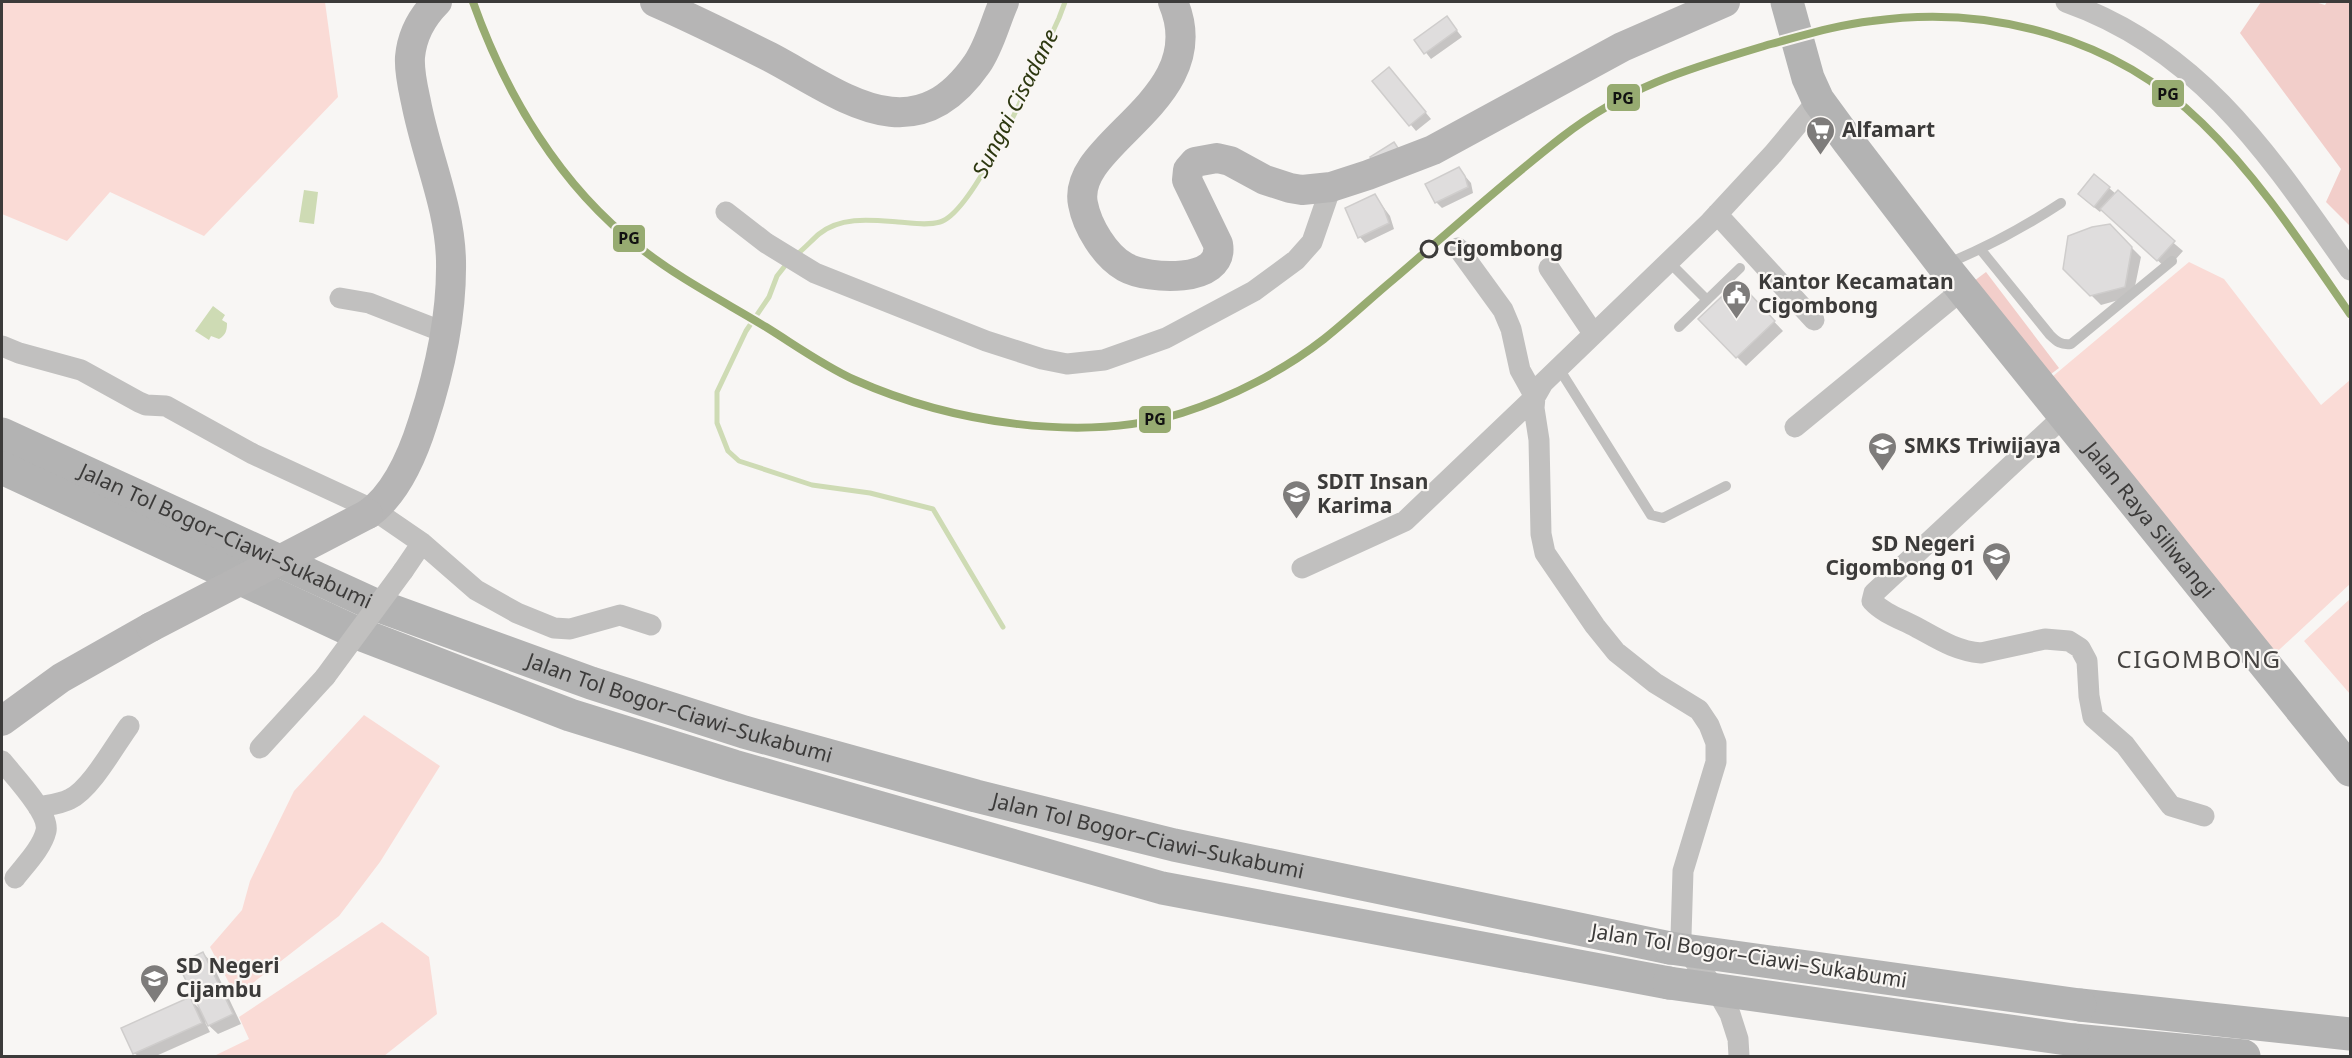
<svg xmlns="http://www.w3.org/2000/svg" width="2352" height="1058" font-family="'Noto Sans',sans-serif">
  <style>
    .green { fill: #fadbd6 }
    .forest { fill: #f2ceca }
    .water { fill: #cedbb4 }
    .shadow { fill: #0003 }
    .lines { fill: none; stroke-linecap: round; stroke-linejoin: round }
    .stream { stroke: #cedbb4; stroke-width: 5 }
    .building { fill: #dfdddd; stroke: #cfcdcc; stroke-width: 1.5 }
    .lane { stroke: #c1c0bf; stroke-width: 10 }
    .street { stroke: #c1c0bf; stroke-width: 21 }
    .secondary { stroke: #b6b5b5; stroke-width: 30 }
    .highway { stroke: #b3b3b3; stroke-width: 33 }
    .street-bridge { stroke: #c1c0bf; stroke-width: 21 }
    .secondary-bridge { stroke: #b6b5b5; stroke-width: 30 }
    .highway-bridge { stroke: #b3b3b3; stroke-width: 33 }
    .rail-1-casing { stroke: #f9f6f3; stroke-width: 12 }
    .rail-1 { stroke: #97ab71; stroke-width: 8 }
    .stop-dot { fill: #f9f6f3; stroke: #3c3b3a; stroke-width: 3 }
    .labels { text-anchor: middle; stroke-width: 4.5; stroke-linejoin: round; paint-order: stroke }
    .poi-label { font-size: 21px; font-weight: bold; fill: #3c3b3a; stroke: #f9f6f3; text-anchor: start }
    .stop-label { font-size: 21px; font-weight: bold; fill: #3c3b3a; stroke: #f9f6f3; text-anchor: start }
    .street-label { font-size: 21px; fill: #3c3b3a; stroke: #f9f6f3 }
    .water-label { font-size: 22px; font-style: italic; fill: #2d3810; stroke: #f9f6f3 }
    .quarter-label { font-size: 24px; letter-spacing: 1.5px; fill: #454341; stroke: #f9f6f3 }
    .line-badge { stroke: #f9f6f3; stroke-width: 2 }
    .pale-badge-label { font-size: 16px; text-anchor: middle; font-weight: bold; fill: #111 }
  </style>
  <rect width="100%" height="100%" fill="#f8f6f4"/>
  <!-- green -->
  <path class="green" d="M2,2H325L338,97L204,236L110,192L67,241L2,214Z
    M2189,262L2224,279L2321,405L2350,380V584L2266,662L2046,382Z
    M2350,599V694L2304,641Z
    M364,715L440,766L380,862L339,916L236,996L210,947L242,910L250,881L294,791Z
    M382,922L429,957L437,1014L384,1056H214L249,1039L239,1017Z"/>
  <!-- forest -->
  <path class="forest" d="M2261,2H2315L2325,5L2327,2H2350V226L2326,202L2341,169L2240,33Z
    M1986,272L2059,368L2043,380L1970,284Z"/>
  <!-- water -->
  <path class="water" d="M304,190L318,192L314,224L299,222Z
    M213,306L225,315L222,320L227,323C227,330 226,335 219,339L211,336L209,340L195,331Z"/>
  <!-- shadow -->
  <path class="shadow" d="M1447,18L1462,37L1431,59L1416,40Z
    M1394,74L1431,119L1416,131L1374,81Z
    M1459,169L1471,183L1473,193L1442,208L1436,202L1427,184Z
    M2109,188L2183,251L2167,269L2102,209L2100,212L2085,200Z
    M1375,196L1390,216L1394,229L1365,243L1360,237Z
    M2110,226L2141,257L2133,296L2101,305L2065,269Z
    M1738,284L1783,331L1746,366L1700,320Z
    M203,953L212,963L241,1024L218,1034L205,1022L210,1032L156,1056H138L134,1053L189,998L201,1010Z"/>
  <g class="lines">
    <!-- stream -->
    <path class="stream" d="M795,256C804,249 811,241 819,234C841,216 872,220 898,222C912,223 927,226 940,222C976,212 1041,56 1059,18L1065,2
      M788,262L777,276L769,297L746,331L717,392V423L728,451L739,461L812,485L870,493L933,509L1003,627"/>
  </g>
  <!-- building -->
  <path class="building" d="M1447,16L1457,30L1424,54L1414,40Z
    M1389,67L1426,112L1409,126L1372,81Z
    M1394,142L1402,154L1378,170L1370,157Z
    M1459,167L1465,176L1468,187L1435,203L1425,184Z
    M2094,174L2110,187L2094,207L2078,194Z
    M2118,190L2175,241L2157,261L2100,209Z
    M1375,194L1384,209L1389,223L1358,238L1345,208Z
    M2110,224L2132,247L2125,287L2090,296L2063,269L2068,236L2092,227Z
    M1738,281L1775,321L1736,358L1698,319Z
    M203,952L233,1014L208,1026L178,964Z
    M190,997L202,1023L133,1054L121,1028Z"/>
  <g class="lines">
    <!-- lane -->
    <path class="lane" d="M1981,250L2050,335C2057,342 2061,345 2071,344L2172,261
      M1669,262L1707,300
      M1946,264C1988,247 2023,228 2061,203
      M1679,327L1740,268
      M1558,367L1651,515L1663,518L1726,486"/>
    <!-- street -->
    <path class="street" d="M2066,2C2202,50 2271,158 2350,270
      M726,212L766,243L815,273L986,341L1042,359L1067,364L1104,360L1166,338L1254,291L1296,260L1312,242L1331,187
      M1717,214L1814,320
      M1549,268L1593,333
      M340,298L369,303L446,333
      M2,346L19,353L81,370L139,402L146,405L166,406L253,454L374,510L422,543L476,590L517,613L554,628L570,629L620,615L651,625
      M2064,416L1874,593L1872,601C1884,614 1901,619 1916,627C1938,639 1956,651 1981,653L2045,639L2069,641L2080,648L2087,661L2089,696L2093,717L2125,745L2171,806L2204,816
      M1795,427L1962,290
      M1302,568L1405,521L1535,397L1520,370L1511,329L1503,310L1458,248
      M403,571L422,543
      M260,748L325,677
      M2,761C13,775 50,813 46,831C42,848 25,865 15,878
      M38,807C48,805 61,804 70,799C91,789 115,745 129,726
      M1739,1056L1738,1039L1730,1014L1717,991L1687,951L1681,936L1683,871L1716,762V743L1709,725L1699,710L1655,683L1616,652L1595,626L1545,553L1541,534L1539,440L1534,408L1535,397L1543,383L1710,222L1773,154L1818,100"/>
    <!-- secondary -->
    <path class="secondary" d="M655,2C694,19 732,38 770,57C842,95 913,156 977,64C990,45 995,22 1004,2
      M1173,2C1215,100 1070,142 1083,204C1087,226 1105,256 1125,267C1148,280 1225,284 1218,244L1187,180L1188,170L1195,162L1217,158L1230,161L1265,180L1290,188L1302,190L1331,187L1368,175L1433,150L1622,47L1725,2
      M368,514C396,494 413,454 423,422C440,370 452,317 451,261C450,207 426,155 416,102C413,88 409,72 410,57C412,35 422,17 437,2
      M2,721L61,678L151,627"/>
    <!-- highway -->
    <g class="highway">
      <path id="s1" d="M1787,2L1808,78L1818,100L1848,141L1943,265L2350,770"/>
      <path id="s2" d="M2,434L371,603L591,683L744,732L976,796L1174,845L1670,948"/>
      <path d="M2,468L357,633L570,715L734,766L1162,888L1669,983"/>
      <path d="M2080,1005L2350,1034"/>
      <path d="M2074,1040L2244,1056"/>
    </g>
    <!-- street-bridge -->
    <path class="street-bridge" d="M325,677L403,571"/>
    <!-- secondary-bridge -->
    <path class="secondary-bridge" d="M151,627L368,514"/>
    <!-- highway-bridge -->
    <path class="highway-bridge" d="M1670,948L2080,1005
      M1669,983L2074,1040"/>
    <defs>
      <path id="rail-1" d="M473,2C506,95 560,186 639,247C678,278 723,301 766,327C795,345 824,366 855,380C949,422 1082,444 1182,413C1232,397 1283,371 1324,339C1348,320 1371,298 1394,279C1450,231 1504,182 1562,137C1629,85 1691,68 1771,44C1805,35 1837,25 1872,21C1991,4 2115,38 2202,123C2260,179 2304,248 2350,314"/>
    </defs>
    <!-- rail-1 casing -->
    <use href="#rail-1" class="rail-1-casing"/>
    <!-- rail-1 -->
    <use href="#rail-1" class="rail-1"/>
  </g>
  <!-- icons -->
  <defs>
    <symbol id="supermarket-pin" viewBox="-11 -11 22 30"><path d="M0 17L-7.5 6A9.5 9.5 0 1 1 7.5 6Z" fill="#7e7c7b" stroke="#f9f6f3"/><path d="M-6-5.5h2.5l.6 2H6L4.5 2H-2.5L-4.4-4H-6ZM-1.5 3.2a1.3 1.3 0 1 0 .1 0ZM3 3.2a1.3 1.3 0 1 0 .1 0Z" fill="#fff"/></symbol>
    <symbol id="civic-pin" viewBox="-11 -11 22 30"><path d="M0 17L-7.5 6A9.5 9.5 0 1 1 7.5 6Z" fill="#7e7c7b" stroke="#f9f6f3"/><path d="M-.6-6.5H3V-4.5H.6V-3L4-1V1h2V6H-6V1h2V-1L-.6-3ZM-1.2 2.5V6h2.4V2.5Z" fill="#fff"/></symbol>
    <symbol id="school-pin" viewBox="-11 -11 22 30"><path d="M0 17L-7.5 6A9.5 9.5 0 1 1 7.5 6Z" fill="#7e7c7b" stroke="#f9f6f3"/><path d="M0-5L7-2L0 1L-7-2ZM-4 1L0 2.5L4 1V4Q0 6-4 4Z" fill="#fff"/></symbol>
  </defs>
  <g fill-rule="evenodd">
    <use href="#supermarket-pin" x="1804" y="114" width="33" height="45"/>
    <use href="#civic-pin" x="1720" y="278" width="33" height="45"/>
    <use href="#school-pin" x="1866" y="430" width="33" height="45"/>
    <use href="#school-pin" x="1280" y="478" width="33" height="45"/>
    <use href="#school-pin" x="1980" y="540" width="33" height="45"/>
    <use href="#school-pin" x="138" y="962" width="33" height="45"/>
  </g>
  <!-- markers -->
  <circle class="stop-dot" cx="1429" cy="249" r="8"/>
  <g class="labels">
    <!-- poi labels -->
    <g class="poi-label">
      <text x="1842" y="137">Alfamart</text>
      <text x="1758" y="289">Kantor Kecamatan<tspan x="1758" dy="24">Cigombong</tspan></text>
      <text x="1904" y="453">SMKS Triwijaya</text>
      <text x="1317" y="489">SDIT Insan<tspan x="1317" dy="24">Karima</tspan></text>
      <text x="1975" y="551" text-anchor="end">SD Negeri<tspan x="1975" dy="24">Cigombong 01</tspan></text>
      <text x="176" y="973">SD Negeri<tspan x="176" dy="24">Cijambu</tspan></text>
    </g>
    <!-- stop labels -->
    <g class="stop-label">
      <text x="1443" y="256">Cigombong</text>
    </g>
    <!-- street labels -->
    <g class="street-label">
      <text dy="7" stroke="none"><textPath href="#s1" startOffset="638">Jalan Raya Siliwangi</textPath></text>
      <text dy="7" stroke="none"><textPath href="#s2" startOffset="246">Jalan Tol Bogor–Ciawi–Sukabumi</textPath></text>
      <text dy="7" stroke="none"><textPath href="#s2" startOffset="732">Jalan Tol Bogor–Ciawi–Sukabumi</textPath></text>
      <text dy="7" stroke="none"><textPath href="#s2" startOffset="1218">Jalan Tol Bogor–Ciawi–Sukabumi</textPath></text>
      <text transform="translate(1749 956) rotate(9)" y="7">Jalan Tol Bogor–Ciawi–Sukabumi</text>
    </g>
    <!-- water labels -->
    <g class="water-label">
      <text transform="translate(1015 103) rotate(-63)" y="8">Sungai Cisadane</text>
    </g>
    <!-- quarter labels -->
    <g class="quarter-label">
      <text x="2199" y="668">CIGOMBONG</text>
    </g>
  </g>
  <g class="line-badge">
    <rect x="2151" y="79" width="34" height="29" rx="6" fill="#97ab71"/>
    <rect x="1606" y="83" width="35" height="29" rx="6" fill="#97ab71"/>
    <rect x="612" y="224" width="34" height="29" rx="6" fill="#97ab71"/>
    <rect x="1138" y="405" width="34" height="29" rx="6" fill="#97ab71"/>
  </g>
  <g class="pale-badge-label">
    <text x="2168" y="100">PG</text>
    <text x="1623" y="104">PG</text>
    <text x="629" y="244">PG</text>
    <text x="1155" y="425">PG</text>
  </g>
  <!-- border -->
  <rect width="2352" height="1058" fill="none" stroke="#3c3b3a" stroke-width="6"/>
</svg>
